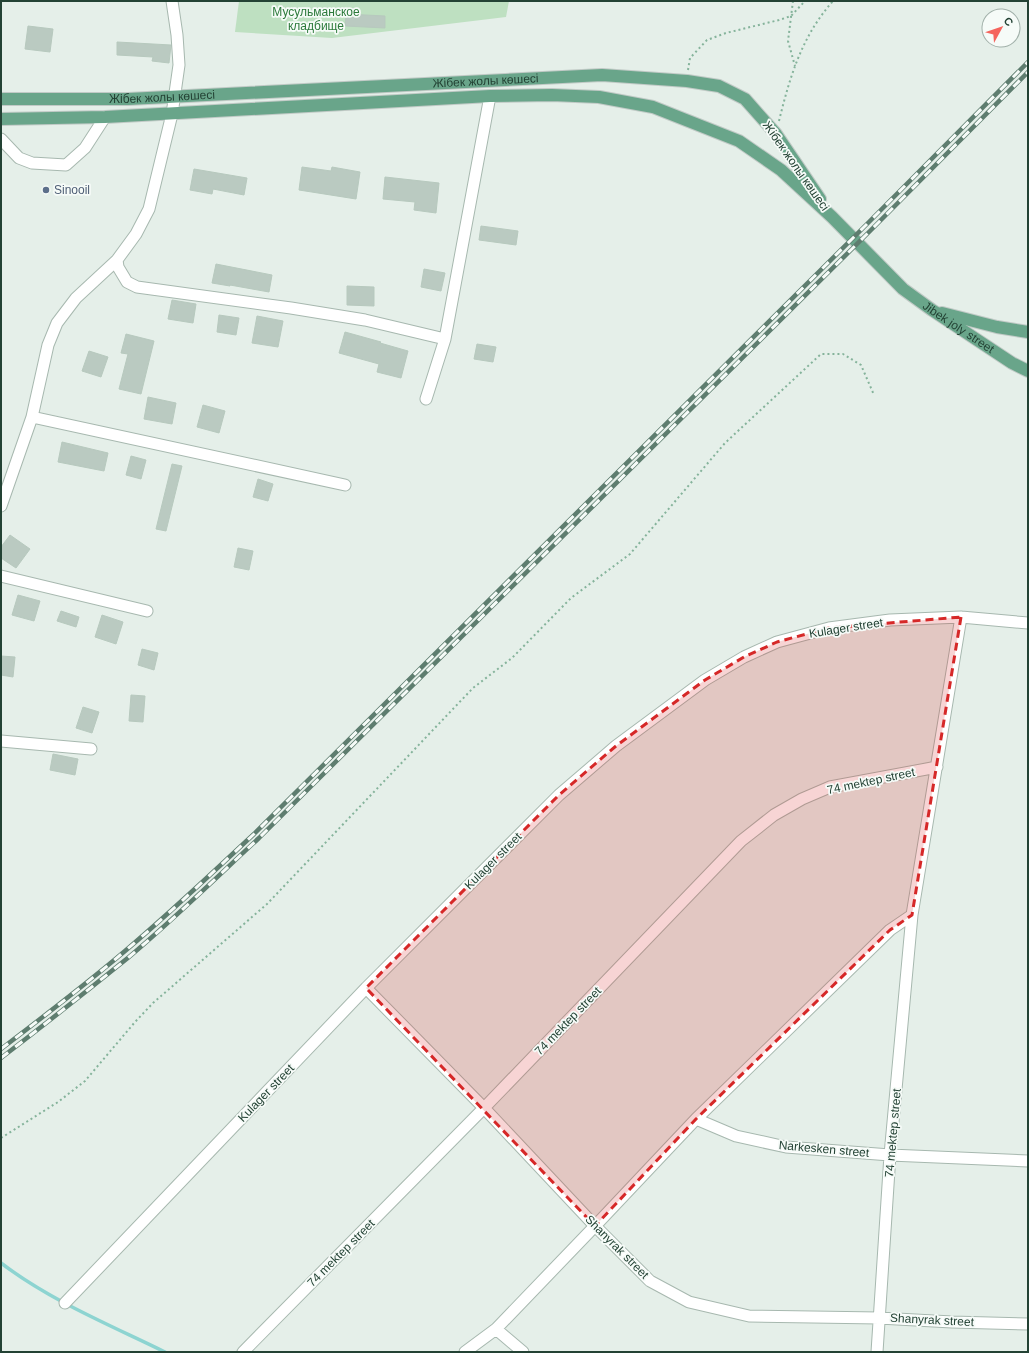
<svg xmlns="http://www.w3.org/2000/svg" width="1029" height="1353" font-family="Arial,sans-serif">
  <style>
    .green { fill: #bee0c1 }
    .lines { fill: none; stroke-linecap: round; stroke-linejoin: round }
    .stream { stroke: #8dd4d1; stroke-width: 3.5 }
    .building { fill: #bacac1; stroke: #b7c9be }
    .minor-casing { stroke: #a7b8af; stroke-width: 13 }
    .major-casing { stroke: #c1cac6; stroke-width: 14 }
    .path { stroke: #85b39b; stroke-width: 2; stroke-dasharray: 2 3; stroke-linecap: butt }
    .minor { stroke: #fff; stroke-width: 11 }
    .major { stroke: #69a58a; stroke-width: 12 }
    .rail-casing { stroke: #5e7d6f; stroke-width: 4.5 }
    .rail { stroke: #f6fbf8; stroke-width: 3; stroke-dasharray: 9; stroke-linecap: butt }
    .marked { fill: #d62828; fill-opacity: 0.2; stroke: #d62828; stroke-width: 3; stroke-dasharray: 8 5; stroke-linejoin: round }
    .service-dot { fill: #5c6f8a; stroke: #f6fbf8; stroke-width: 1.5 }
    .labels { text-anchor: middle; stroke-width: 3.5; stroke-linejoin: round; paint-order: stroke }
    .park-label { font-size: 12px; fill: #2c7a3b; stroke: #f6fbf8 }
    .street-label { font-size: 12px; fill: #234234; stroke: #f6fbf8 }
    .service-label { font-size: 12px; fill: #4e5e75; stroke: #f6fbf8; text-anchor: start }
  </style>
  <rect width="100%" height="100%" fill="#e5efe9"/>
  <!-- green -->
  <path class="green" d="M239,1H509L506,17L332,38L235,32Z"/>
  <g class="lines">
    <!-- stream -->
    <path class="stream" d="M1,1263C51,1301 110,1325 165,1352"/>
  </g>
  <!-- building -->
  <path class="building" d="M346,14L385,16V28L345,26Z
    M28,26L53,29L50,52L25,49Z
    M117,42L171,45L169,63L152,61L153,57L117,55Z
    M302,167L331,171L332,167L360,172L356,199L299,190Z
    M194,169L247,178L244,195L213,189L212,194L190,190Z
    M385,177L439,183L436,213L414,210L415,202L383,199Z
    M481,226L518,231L516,245L479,240Z
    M216,264L272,275L269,292L230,285V286L212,283Z
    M424,269L445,273L441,291L421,287Z
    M347,286L374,287V306L347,305Z
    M172,300L196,304L193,323L168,319Z
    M219,315L239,318L236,335L217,332Z
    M257,316L283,321L278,347L252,343Z
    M345,332L381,342L380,343L408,351L401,378L377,372L379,364L339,353Z
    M126,334L154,341L141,394L119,389L128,354L121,353Z
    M477,344L496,347L493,362L474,359Z
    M89,351L108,357L101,377L82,371Z
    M148,397L176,403L172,424L144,419Z
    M203,405L225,411L219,433L197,427Z
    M62,442L108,453L104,471L58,462Z
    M131,456L146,460L141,479L126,475Z
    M172,464L182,466L166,531L156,529Z
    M258,479L273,484L268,501L253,497Z
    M10,535L30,549L16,568L1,558V547Z
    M238,548L253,551L249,570L234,567Z
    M18,595L40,601L34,621L12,615Z
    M61,611L79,617L76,627L57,621Z
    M102,615L123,622L116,644L95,637Z
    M142,649L158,653L154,670L138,665Z
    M1,656L15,657L13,677L1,675Z
    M131,695L145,696L143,722L129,721Z
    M83,707L99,712L92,733L76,728Z
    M53,754L78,759L75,775L50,770Z"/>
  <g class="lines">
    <defs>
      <path id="minor" d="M1,139L19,158L32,163L66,165L85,148L105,117
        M117,260L118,267L127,282L137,287L291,308L365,320L445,339
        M426,399L445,339L490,96
        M32,417L345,485
        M1,506L32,417L48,345L57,323L76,298L117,260L136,234L149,209L172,114L179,65L177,35L172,1
        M1,576L147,611
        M1,741L91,749
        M366,988L484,1108L595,1226L650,1281L689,1302L749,1316L879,1318L952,1322L1028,1324
        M696,1119L736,1136L786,1147L890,1155L1028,1161
        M65,1303L366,988L559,795L616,746L705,680L744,657L777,642L829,628L890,620L961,617L1028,623
        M496,1329L523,1352
        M243,1352L484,1108L741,841L774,815L802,799L830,787L937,767
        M465,1352L496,1329L595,1226L696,1119L890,930L912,915
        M877,1352L890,1155L912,915L961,617"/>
      <g id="major">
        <path id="s1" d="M1,99H128L602,75L687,81L719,86L745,99L776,134L820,199"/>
        <path id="s2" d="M1,119L105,117L490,96L552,95L599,97L653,107L739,141L781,170L832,217L903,289L932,310L1012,363L1028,371"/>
        <path d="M942,313L997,327L1028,332"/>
      </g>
    </defs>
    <!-- minor casing -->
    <use href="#minor" class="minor-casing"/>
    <!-- major casing -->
    <use href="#major" class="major-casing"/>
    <!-- path -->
    <path class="path" d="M793,1L788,41L795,66
      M688,70L690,58L707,40L726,33L779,20L791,16L805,1
      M779,121C790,76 802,36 833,1
      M1,1138L58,1102L85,1081L135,1022L153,1003L267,904L473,688L512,658L571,598L630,554L725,443L821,354H843L861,365L874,395"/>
    <!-- minor -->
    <use href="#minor" class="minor"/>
    <!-- major -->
    <use href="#major" class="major"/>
    <defs>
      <path id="rail" d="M1,1049C43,1017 85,985 125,951C170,913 212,873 254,834L866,225L1028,62
        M1,1058C44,1025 87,991 129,957C174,919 216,878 259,838L871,230L1028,72"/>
    </defs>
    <!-- rail casing -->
    <use href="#rail" class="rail-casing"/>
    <!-- rail -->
    <use href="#rail" class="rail"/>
  </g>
  <!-- marked area -->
  <path class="marked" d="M961,617L912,915L890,930L696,1119L595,1226L366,988L559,795L616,746L705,680L744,657L777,642L829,628Z"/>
  <!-- markers -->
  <circle class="service-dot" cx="46" cy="190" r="4"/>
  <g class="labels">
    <!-- park labels -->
    <g class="park-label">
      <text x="316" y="16">Мусульманское<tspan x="316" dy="14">кладбище</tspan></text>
    </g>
    <!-- street labels -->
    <g class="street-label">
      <text dy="4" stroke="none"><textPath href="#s1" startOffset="485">Жібек жолы көшесі</textPath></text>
      <text dy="4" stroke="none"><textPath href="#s1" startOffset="161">Жібек жолы көшесі</textPath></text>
      <text transform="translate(796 166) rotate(55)" y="4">Жібек жолы көшесі</text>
      <text dy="4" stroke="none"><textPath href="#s2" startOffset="1035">Jibek joly street</textPath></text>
      <text transform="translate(846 628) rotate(-9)" y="4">Kulager street</text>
      <text transform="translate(871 781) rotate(-12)" y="4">74 mektep street</text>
      <text transform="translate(493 861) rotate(-45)" y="4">Kulager street</text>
      <text transform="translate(568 1021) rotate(-46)" y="4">74 mektep street</text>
      <text transform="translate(266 1093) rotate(-46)" y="4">Kulager street</text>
      <text transform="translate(893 1133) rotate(-85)" y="4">74 mektep street</text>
      <text transform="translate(824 1149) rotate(5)" y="4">Narkesken street</text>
      <text transform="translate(617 1247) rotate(45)" y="4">Shanyrak street</text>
      <text transform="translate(341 1253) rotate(-45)" y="4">74 mektep street</text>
      <text transform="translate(932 1320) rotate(3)" y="4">Shanyrak street</text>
    </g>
    <!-- service labels -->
    <g class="service-label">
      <text x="54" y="194">Sinooil</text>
    </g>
  </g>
  <!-- border -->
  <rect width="1029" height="1353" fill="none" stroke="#234234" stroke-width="4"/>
  <!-- north arrow -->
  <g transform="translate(1001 28) rotate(50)"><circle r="19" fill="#f6fbf8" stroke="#a2b1aa"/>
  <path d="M0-3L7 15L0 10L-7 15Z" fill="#f5645d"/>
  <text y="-6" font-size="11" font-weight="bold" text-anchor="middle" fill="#234234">С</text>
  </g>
</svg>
